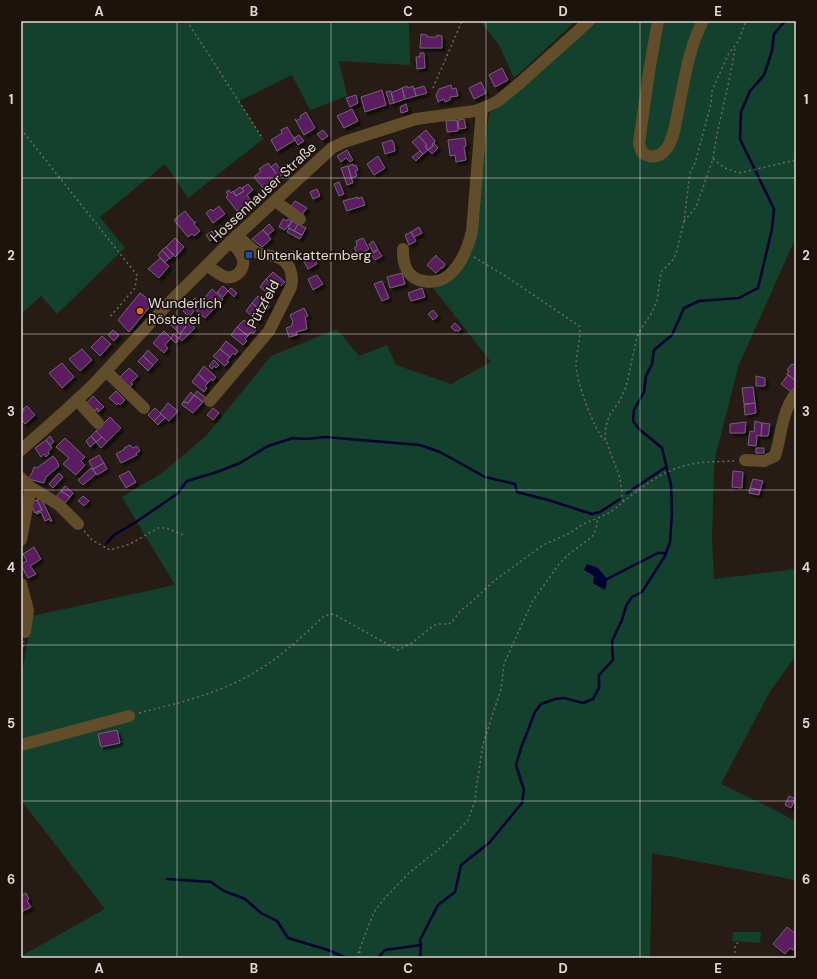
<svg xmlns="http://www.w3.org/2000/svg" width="817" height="979" font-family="'DM Sans',sans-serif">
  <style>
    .green { fill: #14412e }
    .water { fill: #000031 }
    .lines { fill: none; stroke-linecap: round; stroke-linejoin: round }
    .stream { stroke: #000031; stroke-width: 2.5 }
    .building { fill: #5b1e62; stroke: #6f6570; filter: url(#shadow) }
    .path { stroke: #726862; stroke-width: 1.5; stroke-dasharray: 2 3; stroke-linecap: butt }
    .minor { stroke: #624d2b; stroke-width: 12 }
    .grid { fill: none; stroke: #e1d9d4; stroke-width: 1; stroke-opacity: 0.55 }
    .transit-dot { fill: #1a4fb4; stroke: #1d130d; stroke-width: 1.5 }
    .food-dot { fill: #e8710a; stroke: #1d130d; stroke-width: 1.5 }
    .labels { text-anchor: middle; stroke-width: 3.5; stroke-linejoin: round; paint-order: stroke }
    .street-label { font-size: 14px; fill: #e1d9d4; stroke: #1d130d }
    .poi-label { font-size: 14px; fill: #e1d9d4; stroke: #1d130d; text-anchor: start }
    .neatline { fill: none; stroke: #e1d9d4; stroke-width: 1.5 }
    .grid-label { font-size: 13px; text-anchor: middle; font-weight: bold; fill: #e1d9d4 }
  </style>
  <defs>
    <filter id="shadow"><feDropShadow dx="3" dy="3" stdDeviation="1" flood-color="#0009"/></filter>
  </defs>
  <rect width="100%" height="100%" fill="#271c15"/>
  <!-- green -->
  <path class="green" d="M21,21H409L410,65L339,61L347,96L310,110L292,75L239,101L263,139L188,198L165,164L100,217L125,248L57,314L41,296L21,314Z
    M480,21H576L514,78L499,45Z
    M598,21H796V237L738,367L716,454L714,468L712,539L714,579L796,569V655L769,693L721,784L777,811L796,822V880L652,853L650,958H21V956L105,909L21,800V679L32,616L175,585L122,497L162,473L206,436L271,356L337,329L359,356L387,345L396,365L451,384L491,362L430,284L457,271L482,160L489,114L523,86Z
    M733,932H761L760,943L732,941Z"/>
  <!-- water -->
  <path class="water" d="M587,564L598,568L607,579V582L605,590L593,583L594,576L584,570Z"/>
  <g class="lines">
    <!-- stream -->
    <path class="stream" d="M627,493L666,467
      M106,544L114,535L136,522L177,494L187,481L217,472L240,463L268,446L293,438L306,439L325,437L420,445L440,452L485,477L515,484L517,492L548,500L592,514L600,512L620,499
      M607,579L658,553H666
      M167,879L211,882L224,891L245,899L261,913L277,921L288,938L328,950L346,958
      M378,958L385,950L421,945
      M420,958L421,945L420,940L438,905L455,892L461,865L489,843L522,803L524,790L516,765L521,748L535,712L541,704L555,699L564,698L583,703L593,699L599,688V675L613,660L612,641L622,620L626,606L632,597L642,592L665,556L670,542L672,513L671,485L662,448L639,429L633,421L634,410L644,392L646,376L652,364L654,350L672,335L684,308L699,301L739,298L758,288L772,229L774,209L740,139L741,112L750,91L764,75L772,51L774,34L785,21"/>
  </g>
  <!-- building -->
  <path class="building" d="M421,34L427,35V37H437V35L442,36V48H420Z
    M420,53H424L425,68L417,69L416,57H420Z
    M502,68L508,80L495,87L489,75Z
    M481,82L486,93L474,99L469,88Z
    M451,85L452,89L456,88L458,96L450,97V100L445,102L444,99L438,102L436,95L439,89Z
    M407,86L408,88L413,86L416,96L405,99L402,88Z
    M424,86L427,93L416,96L414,89Z
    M402,88L405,99L394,103L391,93Z
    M382,90L386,105L365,112L361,97Z
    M391,91L394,103L390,104L386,92Z
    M356,95L358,103L350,107L346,98Z
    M406,104L408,111L401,113L400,107Z
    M352,109L358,121L344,128L337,116Z
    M306,112L315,128L304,135L295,119L296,121L301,118L300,116Z
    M464,119L466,128L459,129L458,120Z
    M457,120L458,131L447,132L446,121Z
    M287,127L295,140L277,151L271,140L282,133L281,130Z
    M323,130L328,136L322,140L317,134Z
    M426,130L435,141L432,144L433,146L428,150L425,146L427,145L419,136Z
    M299,135L304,141L298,145L294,138Z
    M419,136L427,145L425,146L428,150L423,154L412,142Z
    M465,138L466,146L464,147L466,160L456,162L455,155L450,156L448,140Z
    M392,140L394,144L395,151L385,154L382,143Z
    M435,141L434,143L438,148L432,154L428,150L433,146L432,144Z
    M347,150L353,160L350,162L346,158L341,162L337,156Z
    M420,151L423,154L416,161L412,157Z
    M378,156L385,168L374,175L367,164Z
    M268,163L279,177L264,189L254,177L261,171L259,169Z
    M276,163L283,174L279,177L271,167Z
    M353,164V166L356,165L358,170L355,171L357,176L351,178L348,166Z
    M348,166L353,183L347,185L341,168Z
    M339,182L344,194L339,196L334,184Z
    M248,184L253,190L247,195L251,201L237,211L226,197L228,195L226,192L229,190L231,193L233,191L236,196L244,191L242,188Z
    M240,187L244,191L236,196L233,192Z
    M317,189L320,196L313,199L310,192Z
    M358,197V199L362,197L365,205L347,211L343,201Z
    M295,201L307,208L301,216L290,208Z
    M219,206L225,214L213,223L206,213L211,209L213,211Z
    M185,211L194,222H196L194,224L200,231L194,236L192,234L188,237L174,220Z
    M283,219L287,221L288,219L292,221L285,230L279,227Z
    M292,221L298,224L294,231L288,228Z
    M269,224L274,230L268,235L263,230Z
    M298,224L306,228L302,235L294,231Z
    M419,227L422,233L414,237L411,232Z
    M289,228L302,235L300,239L287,232Z
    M263,230L271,239L262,247L252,239Z
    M212,231L216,237L210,241L206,235Z
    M411,232L416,241L409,245L405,235Z
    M175,238L184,247L175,257L166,247Z
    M363,238L369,249L358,255L354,248L357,246L356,241Z
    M373,241L378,249L373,252L369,244Z
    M166,247L174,255L170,259L162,250Z
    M162,250L169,258L165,263L158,255Z
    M378,250L382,256L375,260L371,254Z
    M294,251L298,259L295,261L293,257L290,259L287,255Z
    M436,255V256L445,264L444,267L440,269L436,273L427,265Z
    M313,257L317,264L308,269L304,262Z
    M160,258L169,266L159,278L148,269Z
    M273,272L285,282L281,286L279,284L276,288L266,279Z
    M402,273L405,284L390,288L387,277Z
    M317,275L323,284L313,290L308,279Z
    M266,279L276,288L273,291L275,293L272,297L260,287Z
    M382,281L389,298L382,301L374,284Z
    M223,286L228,291L231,288L237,293L234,297L228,291L223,297L217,292Z
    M422,288L425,297L411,301L408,293Z
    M212,289L223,299L205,318L189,304L195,298L200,303Z
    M140,293L153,303L129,332L118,320Z
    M258,296L270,306L267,310L265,308L262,312L252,303Z
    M252,303L262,312L259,316L261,317L258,321L246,311Z
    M189,306L194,311L189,317L183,311Z
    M304,308L308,316L305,317L307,329L296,332L297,335L289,337L286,328L292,326V323L293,322L290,315Z
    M433,310L438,316L433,320L428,314Z
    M178,316L187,325L180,334L170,324Z
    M244,320L256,330L253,334L251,332L248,336L237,327Z
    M189,322L195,328L182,341L179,338L181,335L180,334Z
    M455,323L461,329L458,332L457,330L455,331L451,327Z
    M237,327L248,336L245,339L247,341L243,345L231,335Z
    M113,330L119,335L114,341L108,335Z
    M164,331L171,338L165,345L168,348L164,353L153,343Z
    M173,334L179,338L176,343L171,339Z
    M102,336L111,344L100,356L91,347Z
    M226,341L238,351L235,355L233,353L230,357L220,349Z
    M82,349L92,360L80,371L69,359Z
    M220,349L230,357L227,361L229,362L225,366L213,356Z
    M148,350L158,360L153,365L143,356Z
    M143,356L153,365L148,371L138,361Z
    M214,360L219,365L216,368L214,366L212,369L209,366Z
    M62,363L74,377L62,388L49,373Z
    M796,363V381L787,374L789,371L787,370L792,364L794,365Z
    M204,366L216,377L213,381L211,379L208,383L198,374Z
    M129,368L138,376L131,383L133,384L129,388L119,378Z
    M198,374L208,383L205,386L207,388L204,392L192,382Z
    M788,375L796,381V386L791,392L781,384Z
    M756,376L765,378V386H756Z
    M753,387L755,403L744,404L742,388Z
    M116,391L125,400L120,405L118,403L117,405L109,398Z
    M197,391L206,398L203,402L194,395Z
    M191,392L194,396L188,403L183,402Z
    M194,395L203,402L193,413L182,405V403L185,402L188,403Z
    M93,396L104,407L98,412L97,411L98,409L97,408L95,411L87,403Z
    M168,403L178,411L169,421L160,413Z
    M755,403L756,413L745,415L744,405Z
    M27,406L35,415L25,424L21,419V414L24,410L23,409Z
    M155,408L161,414L154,421L148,415Z
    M213,408L219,413L213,420L207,415Z
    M161,414L165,418L158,425L154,421Z
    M110,417L121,428L107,442L96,431Z
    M755,421L762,423L761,436L757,435L756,446L748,445L750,431L754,432Z
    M746,422L745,433H730V424Z
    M762,423L770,424L768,436H761Z
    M96,431L102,437L96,442L91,436Z
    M50,436L54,442L50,445L46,440Z
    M91,436L96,442L90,447L86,441Z
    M102,437L107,442L101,448L96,442Z
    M65,438L85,457L81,461L85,465L76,475L63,464L69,458L56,447Z
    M46,440L52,448L48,452L49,454L46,457L44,454L41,457L35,448Z
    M130,445L133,448L137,446L140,451L136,453L137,455L121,463L116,454L125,449L124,448Z
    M756,448H764V453H756Z
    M99,455L104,463L93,469L89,461Z
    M53,456L57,461L59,466L46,477L44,483L28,479L32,473L34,467L37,468Z
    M104,463L107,469L97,475L93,469Z
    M91,468L96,474L83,485L78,480Z
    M129,471L136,482L126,488L119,476Z
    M733,471L743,472L742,488L732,487Z
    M59,473L63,477L53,488L49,484Z
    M753,479L763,481L760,490L750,488Z
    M65,486L73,493L70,497L61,491Z
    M750,488L760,490L759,495L749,493Z
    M61,491L70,497L65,503L54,499Z
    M83,496L89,501L84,506L78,501Z
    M41,498L52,521H50L49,519L45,521L41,512L37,514L36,512L42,510L37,500Z
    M37,500L42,510L35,513L30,502Z
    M34,547L41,559L30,566L36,574L28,578L21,565V564L27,561L23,554Z
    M117,730L120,743L101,747L98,734Z
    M789,796L795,799L791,808L785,805Z
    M26,893L29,899L27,901L31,907L21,912V896Z
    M787,927L796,934V945L793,950L790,948L785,954L773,944Z"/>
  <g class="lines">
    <!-- path -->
    <path class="path" d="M187,21L263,139
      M433,88L462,21
      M21,129L137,275L135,288L109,318
      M713,159L725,168L739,173L796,160
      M684,221L696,207L713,159L717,134L730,76L735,49
      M474,257L510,279L579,326C582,336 576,354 576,365C576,381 594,429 604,440
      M623,502C642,487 663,470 688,465C703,461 719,462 734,461
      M84,531L92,540L110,550L130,544L158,528H166L186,536
      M21,657L24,641
      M139,713C179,703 221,693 255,672C281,657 303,636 324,616L332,614L337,616L398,650L412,643L433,626L438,624H449L452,622L461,610L467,606L494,581L543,545L570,533L583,524L598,518
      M735,953V945L740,941
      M356,958L374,912L383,900L409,873L445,844L468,820L475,801L476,790L483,744L501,689L504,664L532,602L559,564L570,553L592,537L596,529L598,518L611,512L623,502L620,478L605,438L606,426L609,416L619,402L626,387L637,337L641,329L651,314L657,301L661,272L672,261L676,254L684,221L690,173L695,163L711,104L712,91L729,53L738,42L746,21
      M359,958L360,950"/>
    <!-- minor -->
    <path class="minor" d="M658,21L649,72L639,143C640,148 641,153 646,155C655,159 662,155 667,148C675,136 676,120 679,106C685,77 689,47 703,21
      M275,201L300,219
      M403,249C403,256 403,263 407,270C415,284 437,285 449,275C461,265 468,247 472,232L482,109
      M207,265C212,269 219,275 226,277C237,279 247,267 242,257C240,251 235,246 230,242
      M106,371L144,408
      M77,400L98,423
      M210,401L269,331L291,287C294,276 290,261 277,257C270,255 262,256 256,252C249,247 243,241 237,235
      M21,450L64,412L92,386L166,306L230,242L332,148L344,142L416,119L475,111L488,106L498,101L520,83L589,21
      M745,460L764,461L775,456C782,434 781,413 796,393
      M21,478L30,487L58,504L78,524
      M21,540L29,497L30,487
      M21,584L28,610L25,632
      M21,745L129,716"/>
  </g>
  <!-- grid -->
  <path class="grid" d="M177,21V958M331,21V958M486,21V958M640,21V958M21,178H796M21,334H796M21,490H796M21,645H796M21,801H796"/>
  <!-- markers -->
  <rect class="transit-dot" x="245" y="251" width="8" height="8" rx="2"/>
  <circle class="food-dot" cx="140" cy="311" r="4"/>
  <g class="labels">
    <!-- street labels -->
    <g class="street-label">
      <text transform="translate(263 192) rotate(-43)" y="5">Hossenhauser Straße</text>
      <text transform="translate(263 304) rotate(-62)" y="5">Pützfeld</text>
    </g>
    <!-- poi labels -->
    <g class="poi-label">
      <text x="257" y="260">Untenkatternberg</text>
      <text x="148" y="308">Wunderlich<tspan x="148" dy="16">Rösterei</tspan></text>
    </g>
  </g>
  <!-- border -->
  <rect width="817" height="979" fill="none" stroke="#1d130d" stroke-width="44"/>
  <rect x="22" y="22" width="773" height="935" class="neatline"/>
  <g class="grid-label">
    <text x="99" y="16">A</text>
    <text x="254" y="16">B</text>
    <text x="408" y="16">C</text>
    <text x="563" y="16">D</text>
    <text x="718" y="16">E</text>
    <text x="11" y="104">1</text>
    <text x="806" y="104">1</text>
    <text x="11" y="260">2</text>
    <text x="806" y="260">2</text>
    <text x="11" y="416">3</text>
    <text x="806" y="416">3</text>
    <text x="11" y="572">4</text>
    <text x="806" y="572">4</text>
    <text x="11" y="728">5</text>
    <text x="806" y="728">5</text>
    <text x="11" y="884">6</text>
    <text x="806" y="884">6</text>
    <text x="99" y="973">A</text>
    <text x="254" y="973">B</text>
    <text x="408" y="973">C</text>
    <text x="563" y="973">D</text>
    <text x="718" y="973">E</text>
  </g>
</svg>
